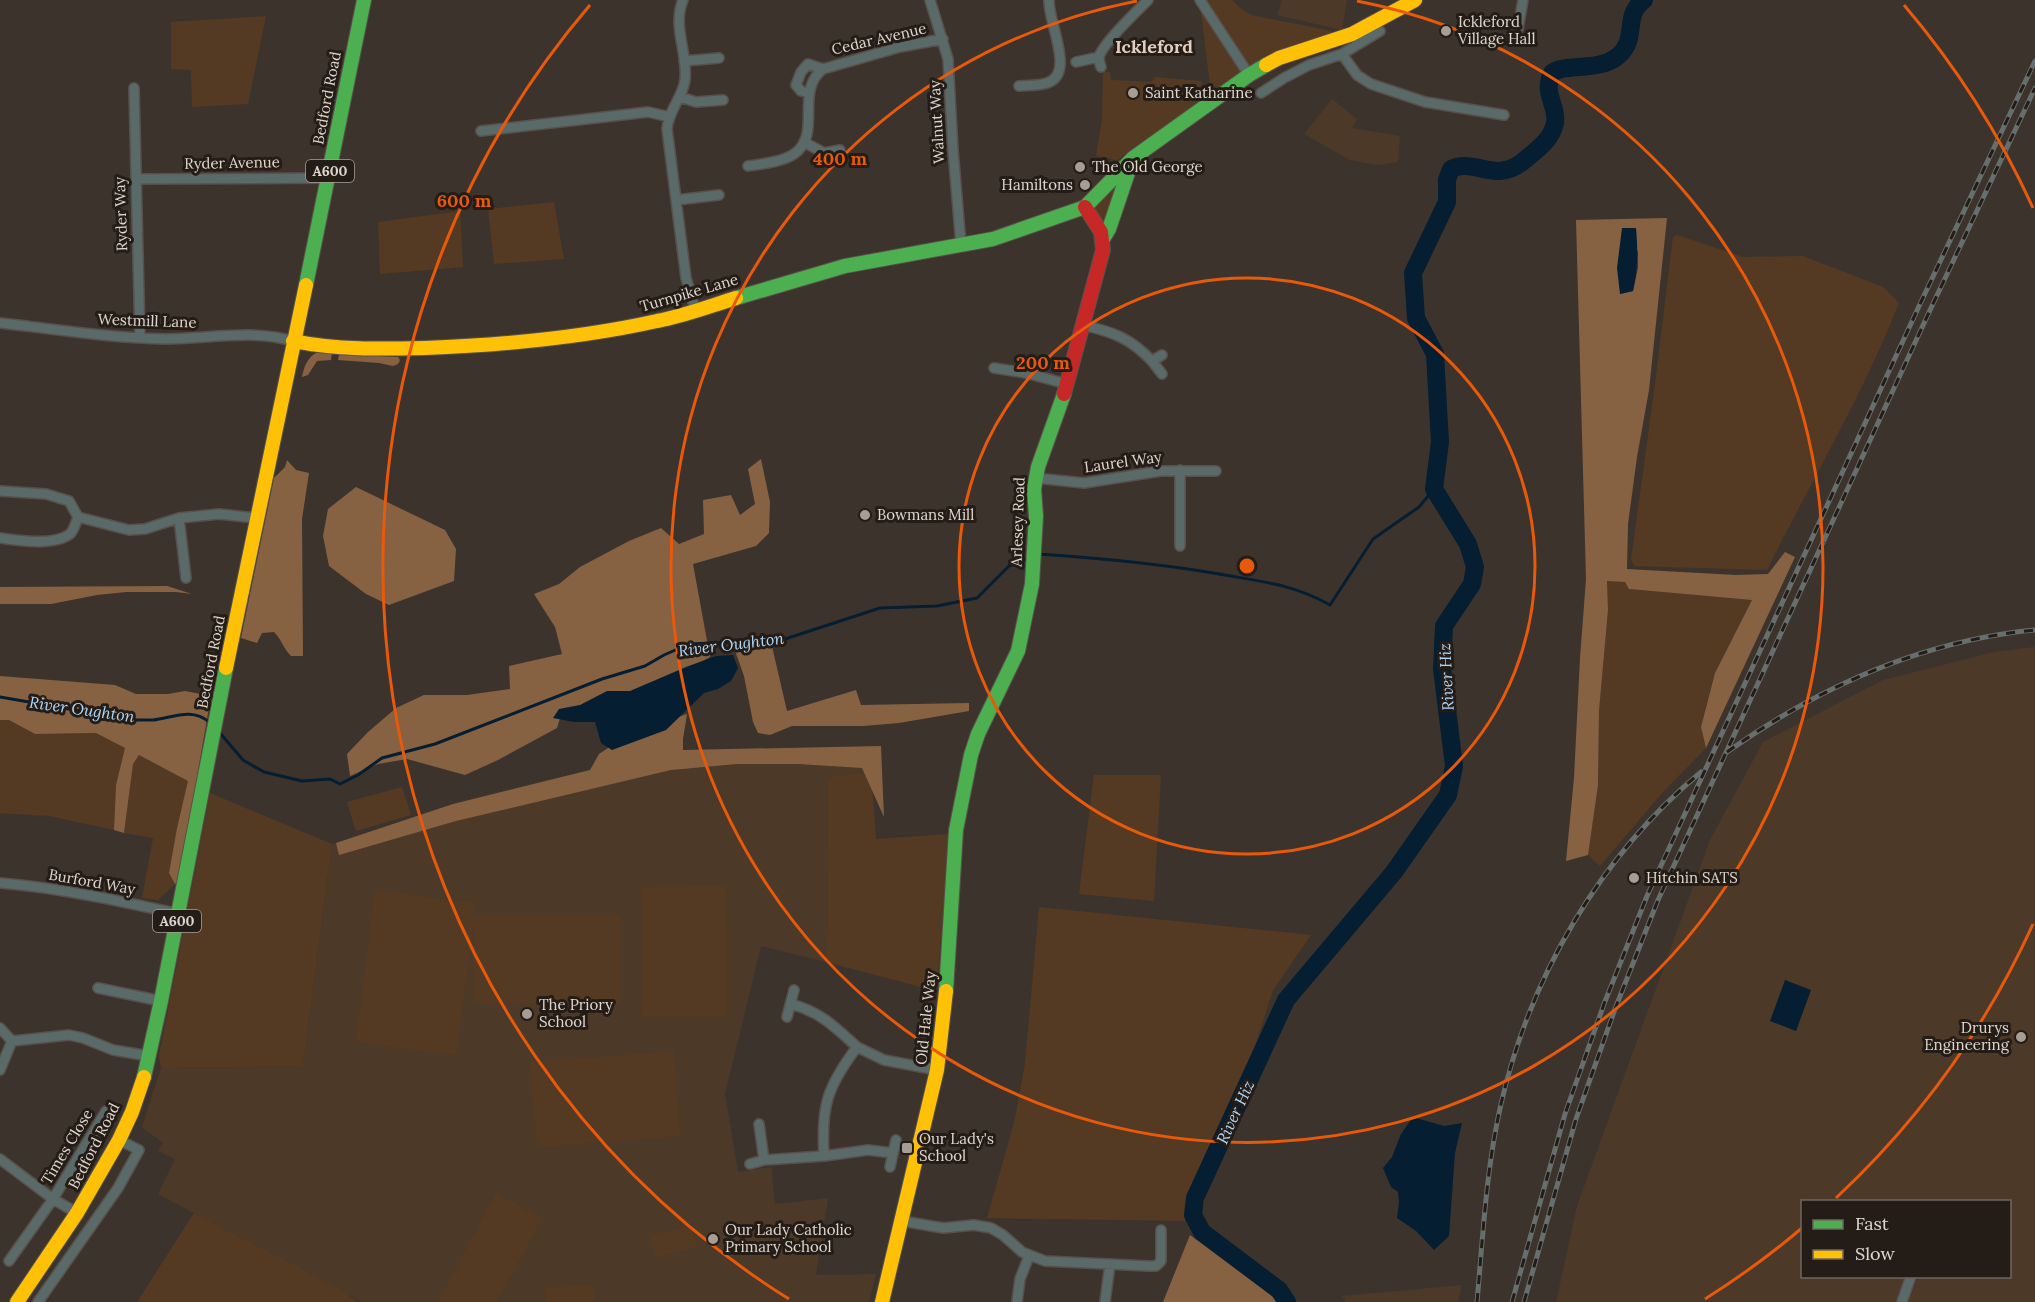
<svg xmlns="http://www.w3.org/2000/svg" width="2035" height="1302" font-family="Lora,serif">
  <style>
    .built { fill: #4d3928 }
    .green { fill: #543a23 }
    .forest { fill: #866243; fill-rule: evenodd }
    .water { fill: #051e31 }
    .lines { fill: none; stroke-linecap: round; stroke-linejoin: round }
    .stream { stroke: #051e31; stroke-width: 3 }
    .river { stroke: #051e31; stroke-width: 18 }
    .street-casing { stroke: #58514b; stroke-width: 12 }
    .fast-casing { stroke: #58514b; stroke-width: 16 }
    .slow-casing { stroke: #58514b; stroke-width: 16 }
    .jam-casing { stroke: #58514b; stroke-width: 16 }
    .street { stroke: #5a6a69; stroke-width: 9 }
    .fast { stroke: #4caf50; stroke-width: 14 }
    .slow { stroke: #ffc107; stroke-width: 14 }
    .jam { stroke: #c62828; stroke-width: 14 }
    .rail-casing { stroke: #666f6d; stroke-width: 5 }
    .rail { stroke: #241c16; stroke-width: 3; stroke-dasharray: 9; stroke-linecap: butt }
    .ring { fill: none; stroke: #e8590c; stroke-width: 3 }
    .poi-dot { fill: #a79d95; stroke: #241c16; stroke-width: 2 }
    .labels { text-anchor: middle; stroke-width: 6; stroke-linejoin: round; paint-order: stroke }
    .shield { fill: #241c16; stroke: #a89e96; stroke-width: 1.5 }
    .shield-label { font-size: 14px; font-weight: bold; fill: #e0d6cd }
    .poi-label { font-size: 15px; fill: #e0d6cd; stroke: #241c16; text-anchor: start }
    .street-label { font-size: 15px; fill: #e0d6cd; stroke: #241c16 }
    .water-label { font-size: 16px; font-style: italic; fill: #b2d8f9; stroke: #241c16 }
    .quarter-label { font-size: 18px; font-weight: bold; fill: #e3cebd; stroke: #241c16 }
    .centre { fill: #e8590c; stroke: #241c16; stroke-width: 3 }
    .ring-label { font-size: 18px; text-anchor: middle; font-weight: bold; fill: #e8590c; stroke: #241c16; stroke-width: 6; stroke-linejoin: round; paint-order: stroke }
  </style>
  <rect width="100%" height="100%" fill="#3c342c"/>
  <!-- built -->
  <path class="built" d="M1282,0H1347L1342,30L1277,15Z
    M1332,99L1357,119L1352,128L1400,136L1398,162L1378,165L1350,160L1304,134Z
    M2035,647V1302H1908L1918,1277L2010,1276V1202L1936,1201L1802,1202V1276L1907,1277L1897,1302H1556L1577,1206L1710,840L1763,742L1883,680L1994,652Z
    M868,747L871,771L828,777L826,962L761,946L725,1094L738,1172L771,1167L775,1204L828,1198L816,1275L876,1274L869,1302H362L158,1194L175,1159L158,1151L163,1143L142,1127L161,1068L303,1066L332,844L554,783Z
    M1462,1285L1458,1302H1346L1342,1296Z"/>
  <!-- green -->
  <path class="green" d="M1202,0H1232L1239,7L1251,15L1332,31L1331,34L1211,94L1201,11Z
    M266,16L248,104L192,107L191,70L171,69V22Z
    M1103,72H1110L1111,80L1151,82L1155,77L1202,81L1198,103L1117,160L1096,156L1102,120Z
    M1115,182L1119,183L1105,223C1083,210 1104,194 1115,182Z
    M554,202L564,259L494,264L488,209Z
    M460,211L463,267L380,274L378,222Z
    M1677,235L1743,257L1803,256L1883,287L1899,303C1863,395 1811,481 1767,570L1635,566L1631,560L1654,392L1673,237Z
    M1607,580L1625,582L1630,589L1752,600L1715,673L1701,727L1706,748L1663,792L1600,866L1588,855L1598,785L1599,711L1608,610Z
    M0,720H9L35,734L96,733L125,748L116,785L114,830L49,816L0,813Z
    M139,755L189,781L177,828L170,873L175,884L158,900L142,898L153,838L124,833L133,764Z
    M871,771L876,839L950,834C944,886 942,939 936,991L826,962L828,777Z
    M1094,775H1161L1154,901L1079,894Z
    M402,787L411,815L356,831L347,802Z
    M210,793L332,844L303,1066L161,1068L159,1056Z
    M726,886L727,1016H642L641,887Z
    M375,890L475,903L474,915H620V1003H473V927L456,1055L356,1042Z
    M1039,907L1311,935L1273,990L1199,1218L1189,1221L987,1218L1015,1119L1025,1063Z
    M674,1051L680,1136L537,1147L530,1062Z
    M496,1193L542,1218L497,1302H438Z
    M194,1213L342,1290L358,1302H137Z
    M692,1226L697,1247L655,1257L650,1235Z
    M594,1285L595,1302H546L545,1288Z"/>
  <!-- forest -->
  <path class="forest" d="M1667,218L1649,390L1637,457L1628,524L1627,569L1736,575L1768,574L1785,552L1795,557L1706,748L1701,727L1715,673L1752,600L1629,589L1625,582L1607,581L1608,610L1599,711L1598,785L1588,855L1566,861L1574,778L1580,658L1586,579L1576,220ZM1638,250V268L1633,291L1620,294Z
    M316,353H332L331,360L317,361L308,375L302,377C304,367 307,358 316,353Z
    M339,354L398,357L400,360L398,364L393,366L379,363L338,360Z
    M761,459L770,502L769,533L756,546L693,564L710,657L648,692L561,715L557,728L498,760L465,775L407,759L378,764L350,776L347,754L368,732L396,708L424,695H467L510,689L509,666L562,654L555,627L534,594L559,584L580,567L629,541L661,528L679,544L704,534L703,500L731,495L740,515L755,504L748,469Z
    M287,460L296,470L309,473L302,519L303,656H291C283,648 282,640 274,632L262,633L257,643L241,638L274,478L285,467Z
    M356,487L445,530L456,549L454,581L389,605L366,594L329,566L323,536L328,509Z
    M167,586L192,594L176,592H126L97,595L51,604H0V587Z
    M771,642L787,711L856,690L861,705L969,703V711L899,723L863,726H792L770,735L758,733L753,722L744,676L733,645Z
    M0,676L115,685L136,694H168L185,691L211,696L179,881L175,884L169,873L177,828L188,781L139,755L133,764L124,833L114,830L116,785L125,748L96,733L35,734L9,720H0Z
    M687,714L683,739V750L881,746L884,817L862,768L798,764H737L671,770L456,821L339,855L336,843L453,804L590,770L599,754L632,732Z
    M1190,1235L1272,1296L1277,1302H1163Z"/>
  <!-- water -->
  <path class="water" d="M1622,228H1636C1638,250 1638,269 1633,291L1620,294L1617,268Z
    M733,655L738,668L731,681L718,689L704,693L666,730L612,750L601,743L595,722H574L553,718L559,709L580,705L607,691H630L686,667L716,656Z
    M1785,980L1811,990L1796,1031L1770,1021Z
    M1413,1117L1444,1126L1462,1123L1455,1153L1449,1236L1434,1250L1416,1231L1397,1218L1399,1202L1398,1192L1391,1187L1383,1168L1392,1157L1401,1134Z"/>
  <g class="lines">
    <!-- stream -->
    <path class="stream" d="M1037,554C1100,558 1163,564 1225,575C1265,582 1294,585 1330,605L1373,539L1419,507L1434,489
      M0,697L133,720C139,720 146,720 153,720C172,718 192,707 209,722
      M220,733L243,760L264,772L302,781L330,779L340,784L358,775L382,758L435,744L602,679L645,666L664,655L689,644L782,640L880,608L937,606L977,598L1009,566L1028,558"/>
    <!-- river -->
    <path class="river" d="M1287,1302L1279,1290L1202,1232L1193,1215L1195,1198L1286,1000L1394,872L1448,795L1454,766L1442,669L1444,626L1472,584L1475,567L1468,544L1434,489L1440,442L1435,354L1416,318L1413,273L1447,202V180L1451,169C1476,157 1495,186 1526,159C1538,149 1552,139 1555,123C1558,105 1542,94 1552,73C1564,63 1600,72 1618,56C1639,39 1622,16 1644,0"/>
    <defs>
      <path id="street" d="M683,0C672,27 688,52 685,80C683,97 668,111 667,129L686,278L695,309
        M930,0L948,59L953,150L961,245
        M1200,0L1249,75
        M1518,29L1523,0
        M1342,54L1357,75L1371,84L1425,102L1504,115
        M684,61L719,58
        M1076,62L1099,57
        M1101,67C1100,65 1099,59 1099,57C1102,44 1138,10 1148,0
        M1019,86C1028,85 1038,86 1047,83C1076,74 1048,23 1049,0
        M134,88L140,338
        M809,93L801,91L796,85L801,72L808,64L823,69
        M1261,93L1284,78L1309,65L1342,54L1380,31
        M680,97L696,102L723,100
        M481,131L648,112L670,117
        M804,142L824,153L840,150
        M748,166C762,164 782,162 794,154C823,134 794,91 823,69L900,47L943,39
        M136,179L329,178
        M676,200L719,195
        M0,323C55,329 110,338 165,339C207,339 253,329 293,341
        M1083,325C1113,332 1130,338 1152,361
        M994,368L1026,373L1067,384
        M1162,374L1152,361L1162,355
        M1180,470V546
        M1035,478L1084,483L1161,471H1216
        M0,491L46,494L69,501L78,517C76,522 74,530 70,534C54,546 19,541 0,538
        M78,517L129,530L145,529L179,518L219,514L256,518
        M179,518L186,578
        M0,883C60,888 120,901 179,914
        M98,988L161,1001
        M791,1004C821,1012 835,1027 857,1047
        M787,1017L794,990
        M0,1028L12,1041L69,1035L83,1038L113,1050L149,1056
        M0,1070L12,1041
        M759,1124L764,1160
        M893,1153L868,1150L824,1156C821,1106 827,1087 857,1047L884,1060L937,1070
        M0,1159L53,1199L77,1213
        M750,1164L764,1160L824,1156
        M890,1167L896,1140
        M902,1221L943,1228L974,1225L991,1228L1003,1235L1022,1252L1045,1261L1148,1266H1156L1161,1261V1230
        M9,1261L53,1199L106,1111
        M38,1302L118,1188L139,1150L119,1140
        M1017,1302L1020,1279L1029,1256
        M1105,1302L1110,1264
        M1902,1302L1911,1276"/>
      <path id="fast" d="M1103,239L1109,229L1133,158
        M306,285L364,0
        M736,298L845,266L993,239L1085,207L1133,158L1249,75L1266,65
        M946,991L956,830L971,755L978,734L1018,651L1032,584L1036,516L1034,489L1038,467L1064,394
        M144,1077L161,1001L226,668"/>
      <path id="slow" d="M1266,65L1279,58L1352,34L1415,0
        M293,341C337,350 381,349 425,348C503,345 581,338 657,321C684,316 710,306 736,298
        M226,668L306,285
        M17,1302L77,1213L119,1140L132,1112L144,1077
        M882,1302L937,1070L946,991"/>
      <path id="jam" d="M1064,394L1103,250L1101,232L1085,207"/>
    </defs>
    <!-- street casing -->
    <use href="#street" class="street-casing"/>
    <!-- fast casing -->
    <use href="#fast" class="fast-casing"/>
    <!-- slow casing -->
    <use href="#slow" class="slow-casing"/>
    <!-- jam casing -->
    <use href="#jam" class="jam-casing"/>
    <!-- street -->
    <use href="#street" class="street"/>
    <!-- fast -->
    <use href="#fast" class="fast"/>
    <!-- slow -->
    <use href="#slow" class="slow"/>
    <!-- jam -->
    <use href="#jam" class="jam"/>
    <defs>
      <path id="rail" d="M1727,752C1819,687 1922,641 2035,630
        M1477,1302C1483,1236 1486,1169 1501,1104C1530,977 1600,856 1701,772
        M1512,1302L1565,1114L1604,1004L1647,896L1920,304L2035,61
        M1524,1302L1576,1119L1615,1009L1658,900L1931,308L2035,88"/>
    </defs>
    <!-- rail casing -->
    <use href="#rail" class="rail-casing"/>
    <!-- rail -->
    <use href="#rail" class="rail"/>
  </g>
  <!-- distance rings -->
  <g class="ring">
    <circle cx="1247" cy="566" r="288"/>
    <path d="M1357 1A576 576 0 1 1 1137 1"/>
    <path d="M2033 924A864 864 0 0 1 1836 1198M1802 1228A864 864 0 0 1 1705 1299M789 1299A864 864 0 0 1 590 5M1904 5A864 864 0 0 1 2033 208"/>
  </g>
  <!-- markers -->
  <g class="poi-dot">
    <circle cx="1446" cy="31" r="6"/>
    <circle cx="1133" cy="93" r="6"/>
    <circle cx="1080" cy="167" r="6"/>
    <circle cx="1085" cy="185" r="6"/>
    <circle cx="865" cy="515" r="6"/>
    <circle cx="1634" cy="878" r="6"/>
    <circle cx="527" cy="1014" r="6"/>
    <circle cx="2021" cy="1037" r="6"/>
    <rect x="901" y="1142" width="12" height="12" rx="3"/>
    <circle cx="713" cy="1239" r="6"/>
  </g>
  <g class="labels">
    <!-- shield labels -->
    <g class="shield">
      <rect x="306" y="160" width="48" height="22" rx="4.5"/>
      <rect x="153" y="910" width="48" height="22" rx="4.5"/>
    </g>
    <g class="shield-label">
      <text x="330" y="176">A600</text>
      <text x="177" y="926">A600</text>
    </g>
    <!-- poi labels -->
    <g class="poi-label">
      <text x="1458" y="27">Ickleford<tspan x="1458" dy="17">Village Hall</tspan></text>
      <text x="1145" y="98">Saint Katharine</text>
      <text x="1092" y="172">The Old George</text>
      <text x="1073" y="190" text-anchor="end">Hamiltons</text>
      <text x="877" y="520">Bowmans Mill</text>
      <text x="1646" y="883">Hitchin SATS</text>
      <text x="539" y="1010">The Priory<tspan x="539" dy="17">School</tspan></text>
      <text x="2009" y="1033" text-anchor="end">Drurys<tspan x="2009" dy="17">Engineering</tspan></text>
      <text x="919" y="1144">Our Lady's<tspan x="919" dy="17">School</tspan></text>
      <text x="725" y="1235">Our Lady Catholic<tspan x="725" dy="17">Primary School</tspan></text>
    </g>
    <!-- street labels -->
    <g class="street-label">
      <text transform="translate(879 39) rotate(-13)" y="5">Cedar Avenue</text>
      <text transform="translate(327 98) rotate(-79)" y="5">Bedford Road</text>
      <text transform="translate(937 122) rotate(-93)" y="5">Walnut Way</text>
      <text transform="translate(232 163) rotate(-1)" y="5">Ryder Avenue</text>
      <text transform="translate(121 214) rotate(-92)" y="5">Ryder Way</text>
      <text transform="translate(689 293) rotate(-16)" y="5">Turnpike Lane</text>
      <text transform="translate(147 321) rotate(2)" y="5">Westmill Lane</text>
      <text transform="translate(1123 462) rotate(-8)" y="5">Laurel Way</text>
      <text transform="translate(1018 522) rotate(-88)" y="5">Arlesey Road</text>
      <text transform="translate(211 662) rotate(-79)" y="5">Bedford Road</text>
      <text transform="translate(92 882) rotate(10)" y="5">Burford Way</text>
      <text transform="translate(926 1018) rotate(-84)" y="5">Old Hale Way</text>
      <text transform="translate(94 1146) rotate(-63)" y="5">Bedford Road</text>
      <text transform="translate(67 1147) rotate(-59)" y="5">Times Close</text>
    </g>
    <!-- water labels -->
    <g class="water-label">
      <text transform="translate(731 644) rotate(-7)" y="6">River Oughton</text>
      <text transform="translate(1446 677) rotate(-93)" y="6">River Hiz</text>
      <text transform="translate(82 709) rotate(8)" y="6">River Oughton</text>
      <text transform="translate(1235 1112) rotate(-65)" y="6">River Hiz</text>
    </g>
    <!-- quarter labels -->
    <g class="quarter-label">
      <text x="1154" y="53">Ickleford</text>
    </g>
  </g>
  <circle cx="1247" cy="566" r="9" class="centre"/>
  <g class="ring-label">
    <text x="840" y="165">400 m</text>
    <text x="464" y="207">600 m</text>
    <text x="1043" y="369">200 m</text>
  </g>
  <!-- legend -->
  <rect x="1801" y="1200" width="210" height="78" fill="#241c16" stroke="#6f665f" stroke-width="1.5"/>
  <rect x="1813" y="1220" width="30" height="9" fill="#4caf50" stroke="#6f665f" stroke-width="1.5"/>
  <text x="1855" y="1230" font-size="18" fill="#e0d6cd">Fast</text>
  <rect x="1813" y="1250" width="30" height="9" fill="#ffc107" stroke="#6f665f" stroke-width="1.5"/>
  <text x="1855" y="1260" font-size="18" fill="#e0d6cd">Slow</text>
</svg>
